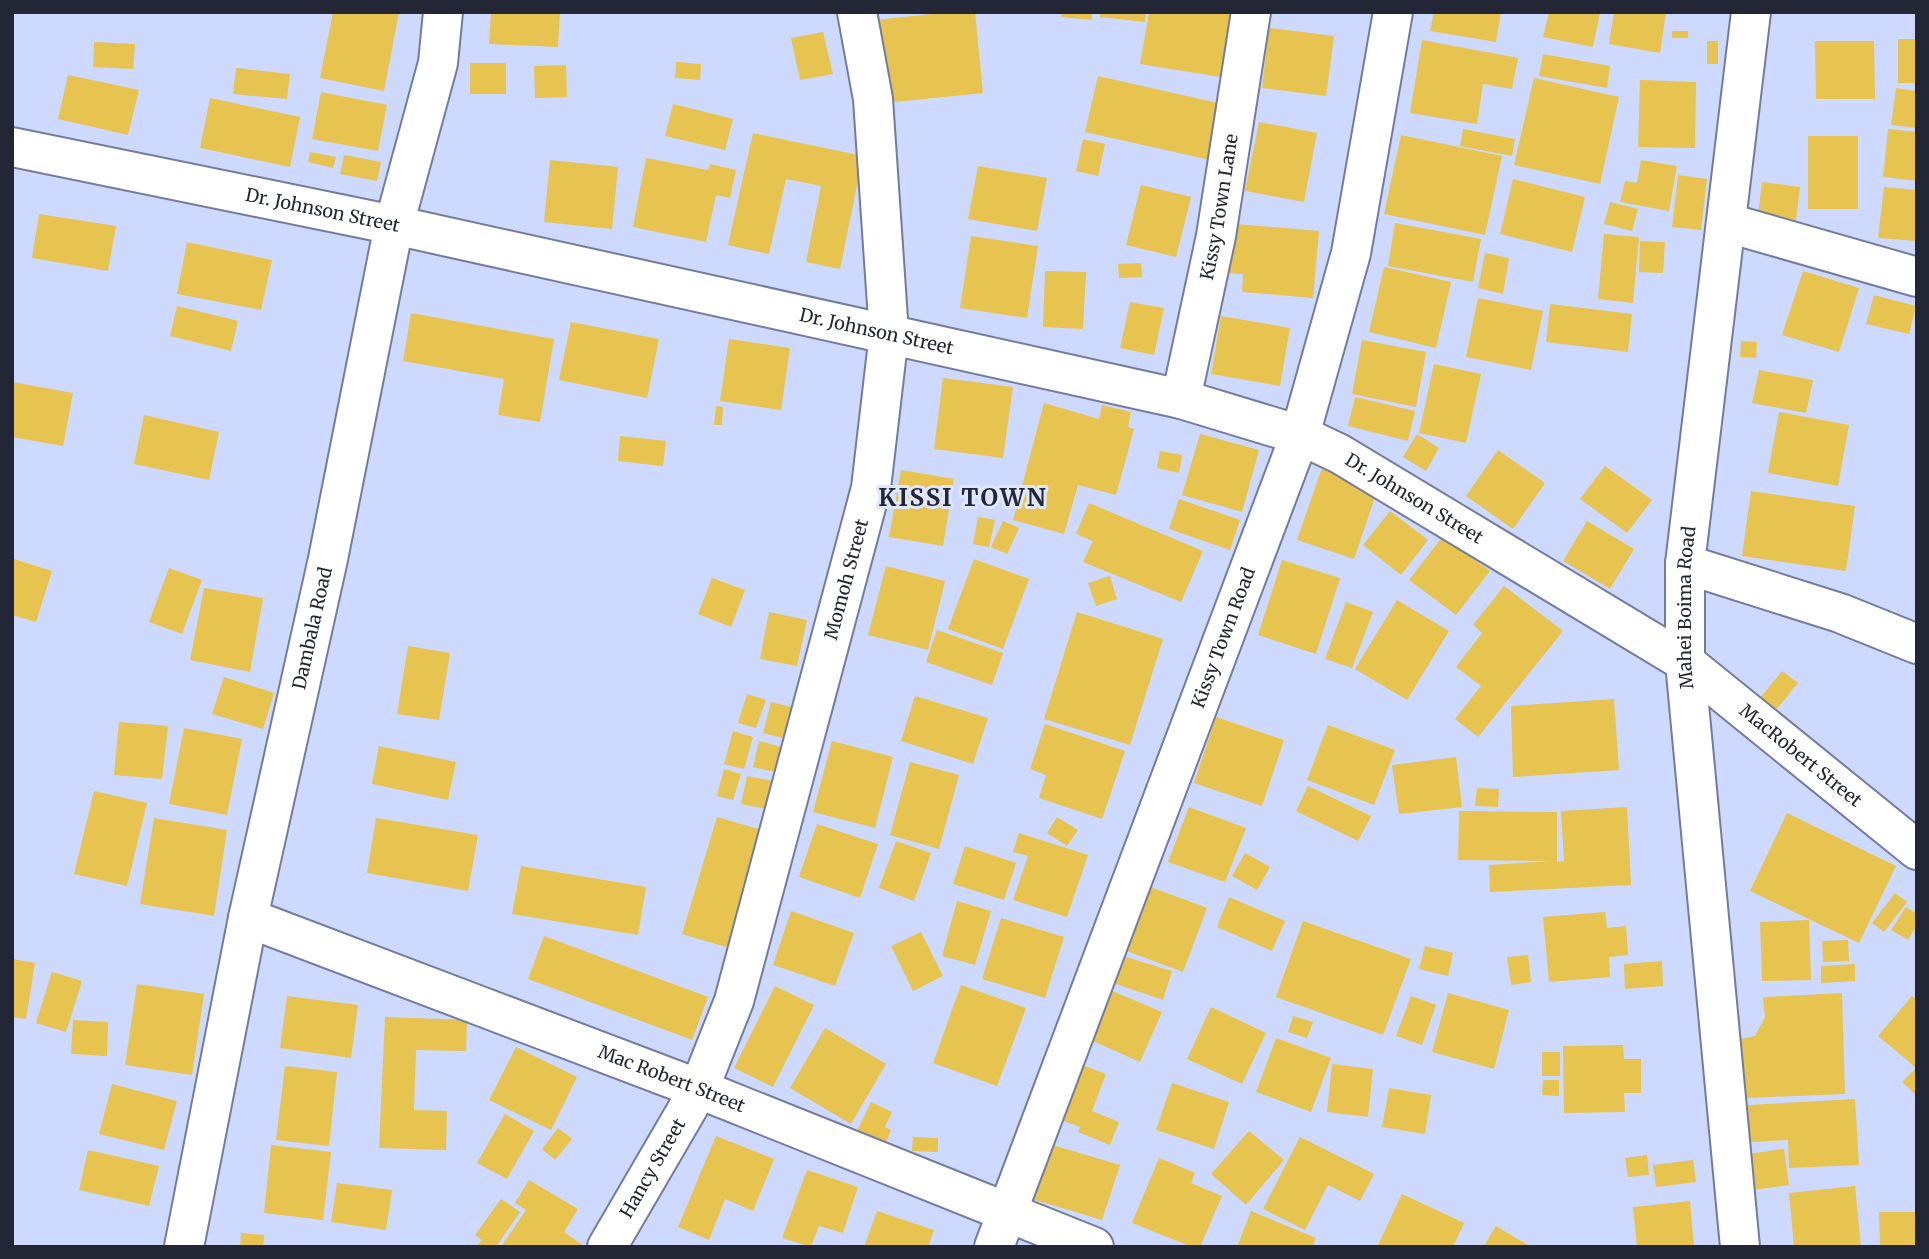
<svg xmlns="http://www.w3.org/2000/svg" width="1929" height="1259" font-family="Merriweather,serif">
  <style>
    .building { fill: #e7c350 }
    .lines { fill: none; stroke-linecap: round; stroke-linejoin: round }
    .minor-casing { stroke: #727c9e; stroke-width: 42 }
    .major-casing { stroke: #727c9e; stroke-width: 42 }
    .minor { stroke: #fff; stroke-width: 38 }
    .major { stroke: #fff; stroke-width: 38 }
    .labels { text-anchor: middle; stroke-width: 6; stroke-linejoin: round; paint-order: stroke }
    .street-label { font-size: 18px; fill: #232735; stroke: #dfe7fe }
    .district-label { font-size: 24px; font-weight: bold; letter-spacing: 2px; fill: #232735; stroke: #dfe7fe }
  </style>
  <rect width="100%" height="100%" fill="#cdd9ff"/>
  <!-- building -->
  <path class="building" d="M333,12H399L384,91L320,78Z
    M491,12H560L558,47L489,44Z
    M950,12H975L983,93L885,103L876,20Z
    M1062,12H1092V20L1061,17Z
    M1100,12H1146L1145,22L1100,17Z
    M1149,12H1231L1220,77L1140,64Z
    M1434,12H1501L1496,42L1430,31Z
    M1549,12H1600L1593,47L1543,37Z
    M1614,12H1666L1660,53L1609,44Z
    M1269,28L1334,36L1326,96L1262,88Z
    M1672,31H1688V38H1672Z
    M823,32L833,74L800,80L791,38Z
    M1898,39H1917V83H1898Z
    M1422,40L1518,58L1512,89L1483,84L1477,124L1410,113Z
    M1707,41H1718V64H1707Z
    M1815,41H1874L1875,99H1816Z
    M94,42L135,44L133,69L93,67Z
    M1543,54L1610,66L1607,88L1539,76Z
    M676,62L701,64L700,80L675,78Z
    M470,63H506V94H470Z
    M566,65L567,97L535,98L534,66Z
    M236,68L290,74L287,99L233,94Z
    M68,75L139,90L128,135L58,119Z
    M1098,76L1222,104L1210,160L1085,132Z
    M1534,78L1619,97L1600,184L1514,165Z
    M1640,80L1696,82L1695,148L1638,147Z
    M1896,88L1917,91V128L1891,125Z
    M321,92L387,105L378,151L312,139Z
    M210,98L300,117L290,167L200,148Z
    M673,104L733,119L725,150L665,136Z
    M1259,122L1317,133L1304,202L1245,191Z
    M1463,129L1515,139L1512,156L1460,146Z
    M1888,129L1917,132V181L1883,177Z
    M753,133L863,156L840,269L806,262L821,186L786,179L769,254L728,245Z
    M1401,135L1502,156L1485,235L1384,214Z
    M1808,136H1858V209H1808Z
    M1083,139L1105,144L1098,176L1076,171Z
    M310,152L336,157L333,168L308,162Z
    M344,155L381,162L377,181L340,174Z
    M646,158L708,170L710,164L736,170L730,198L716,195L706,242L633,227Z
    M550,160L618,167L612,229L544,222Z
    M1641,160L1677,166L1669,211L1620,202L1625,181L1637,183Z
    M978,166L1047,178L1037,231L968,219Z
    M1678,175L1707,179L1701,230L1672,227Z
    M1513,179L1585,197L1572,252L1500,234Z
    M1762,182L1800,187L1796,220L1758,215Z
    M1141,185L1191,197L1176,257L1126,245Z
    M1884,187L1917,190V241L1878,238Z
    M1610,202L1638,209L1632,231L1604,224Z
    M39,214L116,226L108,271L32,258Z
    M1226,223L1319,231L1313,298L1242,292L1243,274L1224,273Z
    M1395,223L1481,239L1473,282L1388,266Z
    M1604,234L1639,237L1633,303L1598,299Z
    M971,236L1038,246L1027,318L960,308Z
    M1640,241L1665,242L1663,273L1639,272Z
    M187,242L272,260L261,310L177,294Z
    M1485,253L1509,258L1503,294L1478,288Z
    M1141,263L1142,277L1119,278L1118,264Z
    M1384,267L1451,282L1436,348L1369,332Z
    M1045,271L1086,272L1083,329L1043,327Z
    M1803,271L1859,288L1839,352L1782,335Z
    M1874,295L1916,306L1909,334L1866,324Z
    M1478,298L1543,311L1531,370L1466,357Z
    M1130,302L1164,308L1154,355L1120,348Z
    M1550,304L1632,314L1628,352L1546,342Z
    M177,306L238,321L231,351L170,336Z
    M411,313L554,339L540,422L498,415L504,379L403,361Z
    M1221,316L1290,328L1280,386L1211,374Z
    M571,322L659,339L647,398L559,380Z
    M729,339L790,348L781,410L720,401Z
    M1362,340L1426,352L1416,407L1352,394Z
    M1741,341L1757,342L1756,358L1740,357Z
    M1434,364L1481,374L1466,443L1419,433Z
    M1759,370L1813,380L1806,413L1752,403Z
    M943,378L1013,387L1003,458L934,449Z
    M12,382L73,393L63,446L12,437Z
    M1355,397L1415,411L1408,441L1348,426Z
    M1044,403L1099,419L1102,405L1131,412L1128,427L1134,429L1116,495L1078,485L1064,534L1013,520Z
    M716,406L723,407L722,425H714Z
    M1779,412L1849,425L1838,486L1768,473Z
    M144,415L219,432L209,480L134,464Z
    M1200,434L1259,450L1242,512L1182,495Z
    M1417,434L1439,448L1426,471L1403,457Z
    M620,436L666,441L663,466L618,461Z
    M1498,450L1545,483L1513,529L1466,496Z
    M1160,451L1182,455L1179,473L1157,468Z
    M1605,466L1652,500L1627,533L1580,499Z
    M1322,468L1378,488L1354,559L1297,540Z
    M901,470L954,479L943,546L889,537Z
    M1751,491L1855,506L1846,571L1742,556Z
    M1179,499L1240,520L1230,550L1169,529Z
    M1089,503L1203,551L1181,602L1083,562L1093,541L1076,534Z
    M1390,511L1428,540L1401,575L1363,545Z
    M978,517L995,520L989,547L973,544Z
    M1003,521L1019,528L1007,554L991,547Z
    M1587,521L1634,549L1610,589L1563,561Z
    M1443,536L1490,571L1456,615L1409,580Z
    M14,559L52,571L36,622L12,615Z
    M974,559L1029,579L1003,649L948,629Z
    M1282,560L1340,578L1316,654L1258,635Z
    M886,566L945,581L928,650L868,635Z
    M169,568L202,580L182,634L149,622Z
    M1110,576L1117,599L1096,606L1088,583Z
    M712,578L745,590L731,627L698,614Z
    M1504,586L1563,631L1478,737L1455,719L1481,686L1456,667L1482,633L1473,625Z
    M204,588L263,598L250,672L190,660Z
    M1397,600L1449,631L1407,700L1355,669Z
    M1346,602L1373,612L1352,668L1325,659Z
    M769,612L807,620L797,666L760,659Z
    M1077,612L1163,639L1130,745L1044,719Z
    M937,630L1003,653L992,685L926,662Z
    M408,646L450,653L439,720L397,714Z
    M1782,671L1798,683L1776,710L1760,698Z
    M224,677L274,693L263,729L212,714Z
    M747,694L766,700L756,728L738,723Z
    M915,696L988,718L973,764L901,741Z
    M1614,699L1619,770L1513,777L1511,706Z
    M771,702L791,707L783,738L763,733Z
    M1216,717L1284,740L1262,806L1194,783Z
    M119,722L168,726L162,779L114,775Z
    M1045,724L1125,751L1102,819L1039,798L1046,775L1030,769Z
    M1328,725L1395,750L1374,805L1307,780Z
    M184,728L242,739L227,815L169,804Z
    M733,731L753,737L744,769L724,764Z
    M759,741L781,747L775,772L753,767Z
    M832,741L893,757L875,828L813,812Z
    M379,746L456,762L448,800L372,784Z
    M1456,757L1462,807L1399,814L1392,765Z
    M910,762L959,775L939,849L890,835Z
    M724,769L741,774L733,800L717,796Z
    M747,776L772,781L766,809L741,804Z
    M1308,786L1371,816L1358,841L1296,811Z
    M1477,788L1499,789L1498,807L1475,806Z
    M94,791L147,803L127,886L74,874Z
    M1189,807L1246,828L1225,882L1168,862Z
    M1627,807L1631,885L1490,892L1489,865L1553,861L1458,860L1459,811L1557,812V862L1564,861L1561,811Z
    M1787,813L1896,866L1859,943L1750,891Z
    M717,817L768,832L733,949L682,934Z
    M1057,817L1078,830L1067,846L1047,833Z
    M154,818L227,830L214,916L140,904Z
    M376,818L478,835L468,891L367,873Z
    M817,824L878,844L860,898L799,877Z
    M1019,833L1088,855L1067,917L1013,900L1028,856L1013,852Z
    M896,841L931,853L914,901L879,888Z
    M965,846L1016,863L1004,900L953,884Z
    M1245,853L1270,867L1257,890L1232,876Z
    M521,866L646,887L638,935L512,914Z
    M1148,886L1207,908L1183,972L1124,950Z
    M1895,893L1907,902L1884,932L1872,923Z
    M1229,897L1285,921L1272,951L1217,927Z
    M957,901L991,911L975,965L942,956Z
    M1906,907L1917,914V925L1908,940L1891,930Z
    M791,911L854,933L835,986L773,965Z
    M1605,912L1607,928L1626,926L1628,955L1609,957L1610,977L1549,982L1543,917Z
    M1001,918L1064,937L1045,998L982,979Z
    M1809,920L1811,980L1762,981L1760,922Z
    M1303,921L1411,959L1383,1035L1276,997Z
    M921,932L943,976L913,991L891,946Z
    M544,936L708,997L692,1040L528,979Z
    M1848,940L1849,961L1823,962L1822,941Z
    M1425,946L1453,953L1448,976L1419,969Z
    M1116,954L1172,971L1163,1000L1107,981Z
    M1528,955L1531,982L1511,985L1507,957Z
    M12,959L35,963L26,1019L12,1017Z
    M1662,961L1663,986L1625,989L1624,964Z
    M1855,964V981L1821,983V966Z
    M52,972L82,981L66,1032L36,1023Z
    M137,984L204,994L192,1075L125,1065Z
    M961,985L1026,1008L997,1086L933,1063Z
    M775,986L814,1005L773,1087L734,1068Z
    M1110,990L1162,1012L1140,1062L1088,1039Z
    M1448,993L1509,1010L1494,1069L1432,1052Z
    M1842,993L1845,1094L1743,1098L1736,1040L1755,1036L1765,1017L1763,997Z
    M287,996L358,1005L351,1058L280,1048Z
    M1411,996L1436,1005L1422,1045L1396,1036Z
    M1912,996L1917,1000L1915,1067L1878,1036Z
    M1211,1007L1266,1033L1242,1084L1187,1059Z
    M1293,1016L1313,1022L1307,1038L1288,1032Z
    M385,1017L467,1020L466,1051L416,1050L414,1110L447,1111L446,1150L379,1148Z
    M73,1020L108,1022L107,1056L71,1054Z
    M825,1028L886,1064L851,1124L790,1088Z
    M1276,1038L1331,1058L1311,1112L1256,1092Z
    M1623,1045L1624,1059H1641V1093H1624L1625,1112L1564,1113L1563,1046Z
    M516,1047L577,1077L551,1130L489,1100Z
    M1542,1052H1560V1076H1542Z
    M1074,1062L1106,1074L1092,1111L1119,1122L1110,1145L1078,1132L1080,1127L1053,1117Z
    M1332,1064L1373,1069L1368,1117L1327,1112Z
    M285,1066L337,1072L329,1146L276,1140Z
    M1917,1067V1096L1902,1082Z
    M1543,1080H1559V1096L1542,1095Z
    M1172,1083L1229,1102L1214,1149L1156,1130Z
    M112,1084L177,1101L164,1150L99,1134Z
    M1389,1088L1431,1095L1425,1134L1382,1127Z
    M1855,1099L1859,1165L1789,1168L1788,1140L1750,1142L1748,1105Z
    M871,1102L892,1112L885,1127L891,1130L885,1145L857,1131Z
    M505,1114L534,1131L507,1179L477,1163Z
    M558,1128L572,1139L555,1160L542,1149Z
    M1249,1131L1284,1160L1246,1205L1211,1174Z
    M716,1136L774,1159L753,1211L725,1199L709,1240L678,1227Z
    M913,1137L938,1138V1152L912,1151Z
    M1300,1137L1374,1174L1360,1201L1328,1185L1305,1230L1263,1209Z
    M1042,1142L1120,1165L1102,1220L1025,1197Z
    M271,1145L331,1152L323,1220L264,1213Z
    M1784,1149L1789,1185L1752,1190L1747,1154Z
    M88,1150L159,1166L149,1206L79,1190Z
    M1647,1155L1649,1175L1628,1177L1625,1158Z
    M1159,1158L1195,1173L1191,1183L1222,1196L1200,1247H1192L1132,1223Z
    M1693,1160L1696,1182L1656,1187L1653,1165Z
    M807,1170L858,1187L843,1233L819,1226L811,1247L782,1238Z
    M529,1180L578,1209L564,1232L581,1244L579,1247H501L526,1210L515,1203Z
    M337,1183L392,1190L386,1230L331,1222Z
    M1855,1186L1861,1247H1794L1789,1193Z
    M1402,1194L1464,1223L1453,1247H1377Z
    M501,1199L520,1212L496,1247H476L482,1240L475,1235Z
    M1690,1201L1694,1247H1637L1633,1207Z
    M877,1211L934,1230L928,1247H864Z
    M1251,1211L1316,1238L1312,1247H1237Z
    M1879,1212H1917V1247H1880Z
    M1496,1226L1531,1247H1483Z
    M241,1233L264,1235L263,1247H240Z"/>
  <g class="lines">
    <defs>
      <g id="minor">
        <path id="s1" d="M12,147L394,225L1181,399L1300,435L1340,454L1685,662L1917,850"/>
        <path d="M1728,223L1917,277"/>
        <path id="s2" d="M1181,399L1216,236L1251,12"/>
        <path d="M1685,564L1840,613L1917,644"/>
        <path id="s3" d="M248,918L699,1089L1094,1247"/>
        <path id="s4" d="M184,1247L248,918L328,559L394,225L438,63L443,12"/>
        <path id="s5" d="M607,1247L699,1089L734,1001L871,488L889,334L873,99L857,12"/>
        <path id="s6" d="M994,1247L1300,435L1351,253L1393,12"/>
      </g>
      <g id="major">
        <path id="s7" d="M1740,1247L1685,662V564L1751,12"/>
      </g>
    </defs>
    <!-- minor casing -->
    <use href="#minor" class="minor-casing"/>
    <!-- major casing -->
    <use href="#major" class="major-casing"/>
    <!-- minor -->
    <use href="#minor" class="minor"/>
    <!-- major -->
    <use href="#major" class="major"/>
  </g>
  <g class="labels">
    <!-- street labels -->
    <g class="street-label">
      <text dy="6" stroke="none"><textPath href="#s2" startOffset="196">Kissy Town Lane</textPath></text>
      <text dy="6" stroke="none"><textPath href="#s1" startOffset="317">Dr. Johnson Street</textPath></text>
      <text dy="6" stroke="none"><textPath href="#s1" startOffset="884">Dr. Johnson Street</textPath></text>
      <text dy="6" stroke="none"><textPath href="#s1" startOffset="1451">Dr. Johnson Street</textPath></text>
      <text dy="6" stroke="none"><textPath href="#s5" startOffset="714">Momoh Street</textPath></text>
      <text dy="6" stroke="none"><textPath href="#s7" startOffset="642">Mahei Boima Road</textPath></text>
      <text dy="6" stroke="none"><textPath href="#s4" startOffset="632">Dambala Road</textPath></text>
      <text dy="6" stroke="none"><textPath href="#s6" startOffset="651">Kissy Town Road</textPath></text>
      <text dy="6" stroke="none"><textPath href="#s1" startOffset="1916">MacRobert Street</textPath></text>
      <text dy="6" stroke="none"><textPath href="#s3" startOffset="453">Mac Robert Street</textPath></text>
      <text dy="6" stroke="none"><textPath href="#s5" startOffset="91">Hancy Street</textPath></text>
    </g>
    <!-- district labels -->
    <g class="district-label">
      <text x="963" y="506">KISSI TOWN</text>
    </g>
  </g>
  <!-- border -->
  <rect width="1929" height="1259" fill="none" stroke="#232735" stroke-width="28"/>
</svg>
